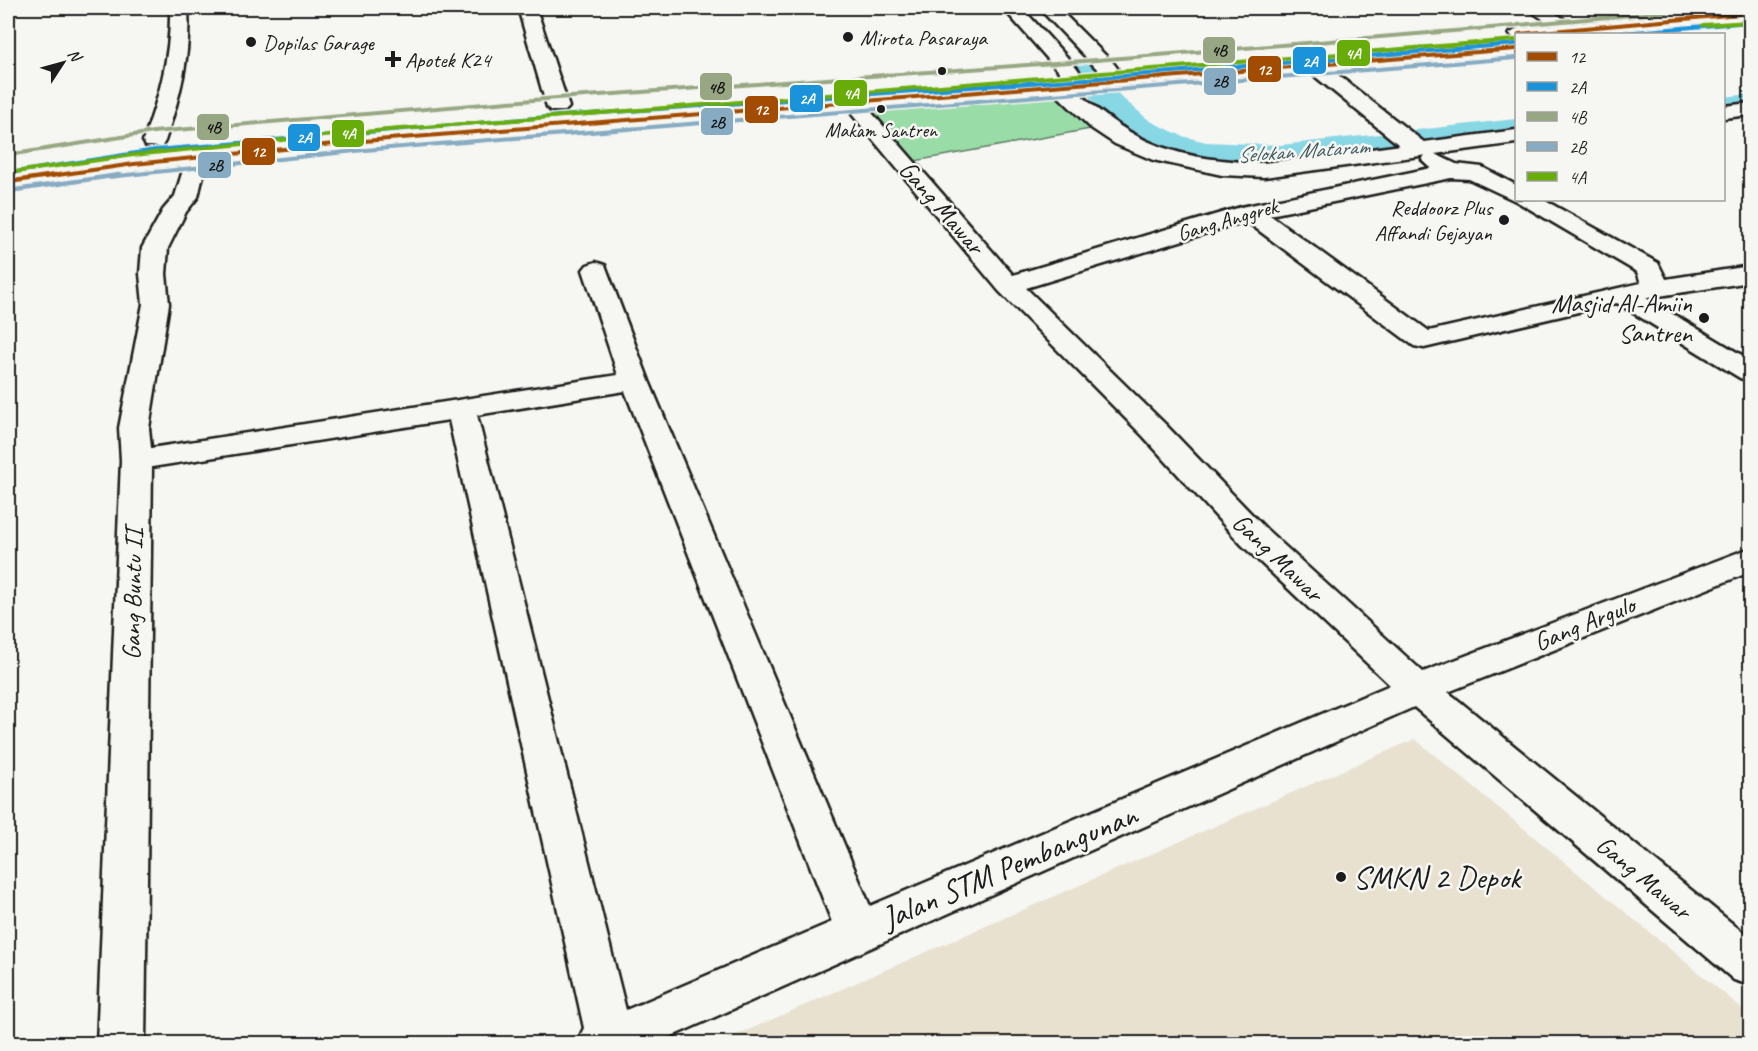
<svg xmlns="http://www.w3.org/2000/svg" width="1758" height="1051" font-family="Caveat,sans-serif">
  <style>
    .built { fill: #e8e1d0 }
    .green { fill: #9adca7; stroke: #5b7c62; stroke-width: 1.5 }
    .lines { fill: none; stroke-linecap: round; stroke-linejoin: round }
    .canal { fill: #88d7e5; fill-rule: evenodd }
    .minor-casing { stroke: #1c1c1c; stroke-width: 5 }
    .tertiary-casing { stroke: #1c1c1c; stroke-width: 5 }
    .secondary-casing { stroke: #1c1c1c; stroke-width: 5 }
    .minor { fill: #f6f6f2; fill-rule: evenodd }
    .tertiary { fill: #f6f6f2; fill-rule: evenodd }
    .secondary { fill: #f6f6f2; fill-rule: evenodd }
    .bus-1-far1-casing { stroke: #f6f6f2; stroke-width: 7 }
    .bus-1-casing { stroke: #f6f6f2; stroke-width: 8 }
    .bus-2-casing { stroke: #f6f6f2; stroke-width: 7 }
    .bus-3-casing { stroke: #f6f6f2; stroke-width: 7 }
    .bus-4-far1-casing { stroke: #f6f6f2; stroke-width: 7 }
    .bus-4-casing { stroke: #f6f6f2; stroke-width: 8 }
    .bus-5-casing { stroke: #f6f6f2; stroke-width: 7 }
    .bus-1-far1 { stroke: #a14c00; stroke-width: 4 }
    .bus-1 { stroke: #a14c00; stroke-width: 4.5 }
    .bus-2 { stroke: #1a93db; stroke-width: 4 }
    .bus-3 { stroke: #98a783; stroke-width: 4 }
    .bus-4-far1 { stroke: #86abc2; stroke-width: 4 }
    .bus-4 { stroke: #86abc2; stroke-width: 4.5 }
    .bus-5 { stroke: #67ac08; stroke-width: 4 }
    .poi-dot { fill: #1c1c1c; stroke: #f6f6f2; stroke-width: 2 }
    .labels { text-anchor: middle; stroke-width: 5; stroke-linejoin: round; paint-order: stroke }
    .far-bus-label { font-size: 20px; fill: #1c1c1c; stroke: #f6f6f2 }
    .far-poi-label { font-size: 22px; fill: #1c1c1c; stroke: #f6f6f2; text-anchor: start }
    .far-water-label { font-size: 22px; font-style: italic; fill: #425d62; stroke: #f6f6f2 }
    .far-street-label { font-size: 22px; fill: #1c1c1c; stroke: #f6f6f2 }
    .street-label { font-size: 26px; fill: #1c1c1c; stroke: #f6f6f2 }
    .poi-label { font-size: 26px; fill: #1c1c1c; stroke: #f6f6f2; text-anchor: end }
    .near-street-label { font-size: 32px; fill: #1c1c1c; stroke: #f6f6f2 }
    .near-poi-label { font-size: 32px; fill: #1c1c1c; stroke: #f6f6f2; text-anchor: start }
    .line-badge { stroke: #f6f6f2; stroke-width: 2 }
    .badge-label { font-size: 16px; text-anchor: middle; font-weight: bold; fill: #fff }
    .pale-badge-label { font-size: 16px; text-anchor: middle; font-weight: bold; fill: #111 }
  </style>
  <rect width="100%" height="100%" fill="#f6f6f2"/>
  <filter id="ink" filterUnits="userSpaceOnUse"><feTurbulence type="fractalNoise" baseFrequency=".0167" numOctaves="2"/><feDisplacementMap in="SourceGraphic" scale="12" xChannelSelector="R" yChannelSelector="G"/><feConvolveMatrix kernelMatrix="1 2 1 2 8 2 1 2 1" color-interpolation-filters="sRGB"/></filter>
  <g filter="url(#ink)">
    <!-- built -->
    <path class="built" d="M1415,739L1750,1015V1043H718Z"/>
    <!-- green -->
    <path class="green" d="M1082,92L1107,126L909,162L867,112Z"/>
    <g class="lines">
      <!-- canal -->
      <path class="canal" d="M1085,61L1095,64L1121,97L1150,121L1182,136L1206,142L1281,145L1516,119V138C1473,144 1429,149 1385,154C1306,163 1198,182 1127,134C1103,118 1087,94 1070,70L1075,64Z
        M1750,94V112L1724,115V97Z"/>
      <defs>
        <path id="minor" d="M170,8H188C191,55 180,97 165,141L162,146H146L143,141C159,98 171,55 170,8Z
          M1526,8H1547L1582,30L1578,34H1566Z
          M1313,59L1320,61L1425,143L1428,148L1425,153H1409L1306,69L1303,65L1306,61Z
          M852,96L859,98L1013,275L1241,207L1431,168L1422,160L1425,155L1433,153L1456,164L1482,167L1516,185V200H1544L1658,263L1666,279L1750,266V282L1646,298L1750,360V381L1740,378L1617,303L1424,348L1414,346L1246,221L1026,288L1165,424L1266,529L1423,672L1750,548V572L1448,692L1750,938V985L1734,980L1414,707L654,1044H576L584,1028L449,420L152,467L145,1044H97L121,460L119,428L143,304L140,274L142,248L163,210L175,196L188,154H204L207,159L198,197L186,212L168,248L166,274L169,304L149,428L151,448L618,375L583,270L587,265L596,262L605,265L649,381L870,906L1390,685L1242,545L1143,436L999,291L845,106L841,102L845,98ZM1451,178L1469,179L1516,201L1637,272L1641,283L1429,331L1270,215ZM625,391L832,922L626,1010L477,415Z"/>
        <path id="tertiary" d="M518,8H536L569,107L565,111H551L547,107Z"/>
        <path id="secondary" d="M1003,8H1022L1076,67L1079,71L1076,75H1062Z
          M1039,8H1058L1114,64L1117,68L1114,72H1100Z
          M1750,8V19L1576,34H1516V39L1509,34L1519,28Z
          M1516,43V55L1076,90C1136,148 1183,160 1264,163L1516,130V143L1264,177L1222,175L1153,160L1115,144L1091,128L1054,92L364,148L134,171L8,189V175L134,157L364,134Z
          M1750,103V115L1724,118V106Z"/>
      </defs>
      <!-- minor casing -->
      <use href="#minor" class="minor-casing"/>
      <!-- tertiary casing -->
      <use href="#tertiary" class="tertiary-casing"/>
      <!-- secondary casing -->
      <use href="#secondary" class="secondary-casing"/>
      <!-- minor -->
      <use href="#minor" class="minor"/>
      <!-- tertiary -->
      <use href="#tertiary" class="tertiary"/>
      <!-- secondary -->
      <use href="#secondary" class="secondary"/>
      <defs>
        <path id="bus-1-far1" d="M1519,34L1750,13
          M44,177L134,164L364,141L1516,49"/>
        <path id="bus-1" d="M8,182L55,175"/>
        <path id="bus-2" d="M1613,34L1750,22
          M9,173L155,150L559,116L1086,79L1516,44"/>
        <path id="bus-3" d="M1518,25L1711,8
          M8,155L153,132L557,98L1084,61L1515,26"/>
        <path id="bus-4-far1" d="M108,177L365,150L1516,58"/>
        <path id="bus-4" d="M9,191L119,175"/>
        <path id="bus-5" d="M1703,25L1749,22
          M8,173L133,155L363,132L1515,40"/>
      </defs>
      <!-- bus-1-far1 casing -->
      <use href="#bus-1-far1" class="bus-1-far1-casing"/>
      <!-- bus-1 casing -->
      <use href="#bus-1" class="bus-1-casing"/>
      <!-- bus-2 casing -->
      <use href="#bus-2" class="bus-2-casing"/>
      <!-- bus-3 casing -->
      <use href="#bus-3" class="bus-3-casing"/>
      <!-- bus-4-far1 casing -->
      <use href="#bus-4-far1" class="bus-4-far1-casing"/>
      <!-- bus-4 casing -->
      <use href="#bus-4" class="bus-4-casing"/>
      <!-- bus-5 casing -->
      <use href="#bus-5" class="bus-5-casing"/>
      <!-- bus-1-far1 -->
      <use href="#bus-1-far1" class="bus-1-far1"/>
      <!-- bus-1 -->
      <use href="#bus-1" class="bus-1"/>
      <!-- bus-2 -->
      <use href="#bus-2" class="bus-2"/>
      <!-- bus-3 -->
      <use href="#bus-3" class="bus-3"/>
      <!-- bus-4-far1 -->
      <use href="#bus-4-far1" class="bus-4-far1"/>
      <!-- bus-4 -->
      <use href="#bus-4" class="bus-4"/>
      <!-- bus-5 -->
      <use href="#bus-5" class="bus-5"/>
    </g>
  </g>
  <!-- markers -->
  <g class="poi-dot">
    <circle cx="848" cy="37" r="6"/>
    <circle cx="251" cy="42" r="6"/>
    <path d="M390 50h6v6h6v6h-6v6h-6v-6h-6v-6h6z"/>
    <circle cx="942" cy="71" r="5"/>
    <circle cx="881" cy="109" r="5"/>
    <circle cx="1504" cy="220" r="6"/>
    <circle cx="1704" cy="318" r="6"/>
    <circle cx="1341" cy="877" r="6"/>
  </g>
  <g class="labels">
    <!-- far-bus labels -->
    <g class="far-bus-label">
      <text x="881" y="137">Makam Santren</text>
    </g>
    <!-- far-poi labels -->
    <g class="far-poi-label">
      <text x="860" y="45">Mirota Pasaraya</text>
      <text x="263" y="50">Dopilas Garage</text>
      <text x="405" y="67">Apotek K24</text>
      <text x="1492" y="215" text-anchor="end">Reddoorz Plus<tspan x="1492" dy="25">Affandi Gejayan</tspan></text>
    </g>
    <!-- far-water labels -->
    <g class="far-water-label">
      <text transform="translate(1303 150) rotate(-4)" y="8">Selokan Mataram</text>
    </g>
    <!-- far-street labels -->
    <g class="far-street-label">
      <text transform="translate(1227 219) rotate(-16)" y="8">Gang Anggrek</text>
    </g>
    <!-- street labels -->
    <g class="street-label">
      <text transform="translate(942 207) rotate(49)" y="9">Gang Mawar</text>
      <text transform="translate(1278 557) rotate(44)" y="9">Gang Mawar</text>
      <text transform="translate(132 594) rotate(-89)" y="9">Gang Buntu II</text>
      <text transform="translate(1584 623) rotate(-22)" y="9">Gang Argulo</text>
      <text transform="translate(1644 877) rotate(40)" y="9">Gang Mawar</text>
    </g>
    <!-- poi labels -->
    <g class="poi-label">
      <text x="1692" y="312">Masjid Al-Amiin<tspan x="1692" dy="30">Santren</tspan></text>
    </g>
    <!-- near-street labels -->
    <g class="near-street-label">
      <text transform="translate(1009 866) rotate(-23)" y="11">Jalan STM Pembangunan</text>
    </g>
    <!-- near-poi labels -->
    <g class="near-poi-label">
      <text x="1353" y="888">SMKN 2 Depok</text>
    </g>
  </g>
  <g class="line-badge">
    <rect x="1202" y="36" width="34" height="28" rx="6" fill="#98a783"/>
    <rect x="1336" y="39" width="35" height="28" rx="6" fill="#67ac08"/>
    <rect x="1292" y="46" width="35" height="29" rx="6" fill="#1a93db"/>
    <rect x="1247" y="55" width="35" height="28" rx="6" fill="#a14c00"/>
    <rect x="1203" y="67" width="34" height="29" rx="6" fill="#86abc2"/>
    <rect x="699" y="72" width="34" height="29" rx="6" fill="#98a783"/>
    <rect x="833" y="79" width="35" height="28" rx="6" fill="#67ac08"/>
    <rect x="789" y="84" width="35" height="29" rx="6" fill="#1a93db"/>
    <rect x="744" y="95" width="35" height="29" rx="6" fill="#a14c00"/>
    <rect x="700" y="107" width="34" height="29" rx="6" fill="#86abc2"/>
    <rect x="196" y="113" width="34" height="28" rx="6" fill="#98a783"/>
    <rect x="331" y="119" width="34" height="29" rx="6" fill="#67ac08"/>
    <rect x="287" y="123" width="34" height="29" rx="6" fill="#1a93db"/>
    <rect x="241" y="137" width="35" height="29" rx="6" fill="#a14c00"/>
    <rect x="197" y="151" width="35" height="28" rx="6" fill="#86abc2"/>
  </g>
  <g class="badge-label">
    <text x="1353" y="59">4A</text>
    <text x="1310" y="67">2A</text>
    <text x="1264" y="75">12</text>
    <text x="851" y="99">4A</text>
    <text x="807" y="104">2A</text>
    <text x="761" y="115">12</text>
    <text x="348" y="139">4A</text>
    <text x="304" y="143">2A</text>
    <text x="258" y="157">12</text>
  </g>
  <g class="pale-badge-label">
    <text x="1219" y="56">4B</text>
    <text x="1220" y="87">2B</text>
    <text x="716" y="93">4B</text>
    <text x="717" y="128">2B</text>
    <text x="213" y="133">4B</text>
    <text x="215" y="171">2B</text>
  </g>
  <!-- margin -->
  <rect width="1758" height="1051" fill="none" stroke="#f6f6f2" stroke-width="30"/>
  <rect x="15" y="15" width="1728" height="1021" fill="none" stroke="#1c1c1c" stroke-width="2" filter="url(#ink)"/>
  <!-- legend -->
  <rect x="1515" y="33" width="210" height="168" fill="#f6f6f2" stroke="#9f9f9c" stroke-width="1.5"/>
  <rect x="1527" y="52" width="30" height="9" fill="#a14c00" stroke="#9f9f9c" stroke-width="1.5"/>
  <text x="1569" y="63" font-size="18" fill="#1c1c1c">12</text>
  <rect x="1527" y="82" width="30" height="9" fill="#1a93db" stroke="#9f9f9c" stroke-width="1.5"/>
  <text x="1569" y="93" font-size="18" fill="#1c1c1c">2A</text>
  <rect x="1527" y="112" width="30" height="9" fill="#98a783" stroke="#9f9f9c" stroke-width="1.5"/>
  <text x="1569" y="123" font-size="18" fill="#1c1c1c">4B</text>
  <rect x="1527" y="142" width="30" height="9" fill="#86abc2" stroke="#9f9f9c" stroke-width="1.5"/>
  <text x="1569" y="153" font-size="18" fill="#1c1c1c">2B</text>
  <rect x="1527" y="172" width="30" height="9" fill="#67ac08" stroke="#9f9f9c" stroke-width="1.5"/>
  <text x="1569" y="183" font-size="18" fill="#1c1c1c">4A</text>
  <!-- north arrow -->
  <g transform="translate(63 63) rotate(54)" stroke="#f6f6f2" stroke-width="4.5" paint-order="stroke">
  <path d="M0-4.5L10 22L0 15L-10 22Z" fill="#1c1c1c"/>
  <text y="-9" font-size="16" font-weight="bold" text-anchor="middle" fill="#1c1c1c">N</text>
  </g>
</svg>
